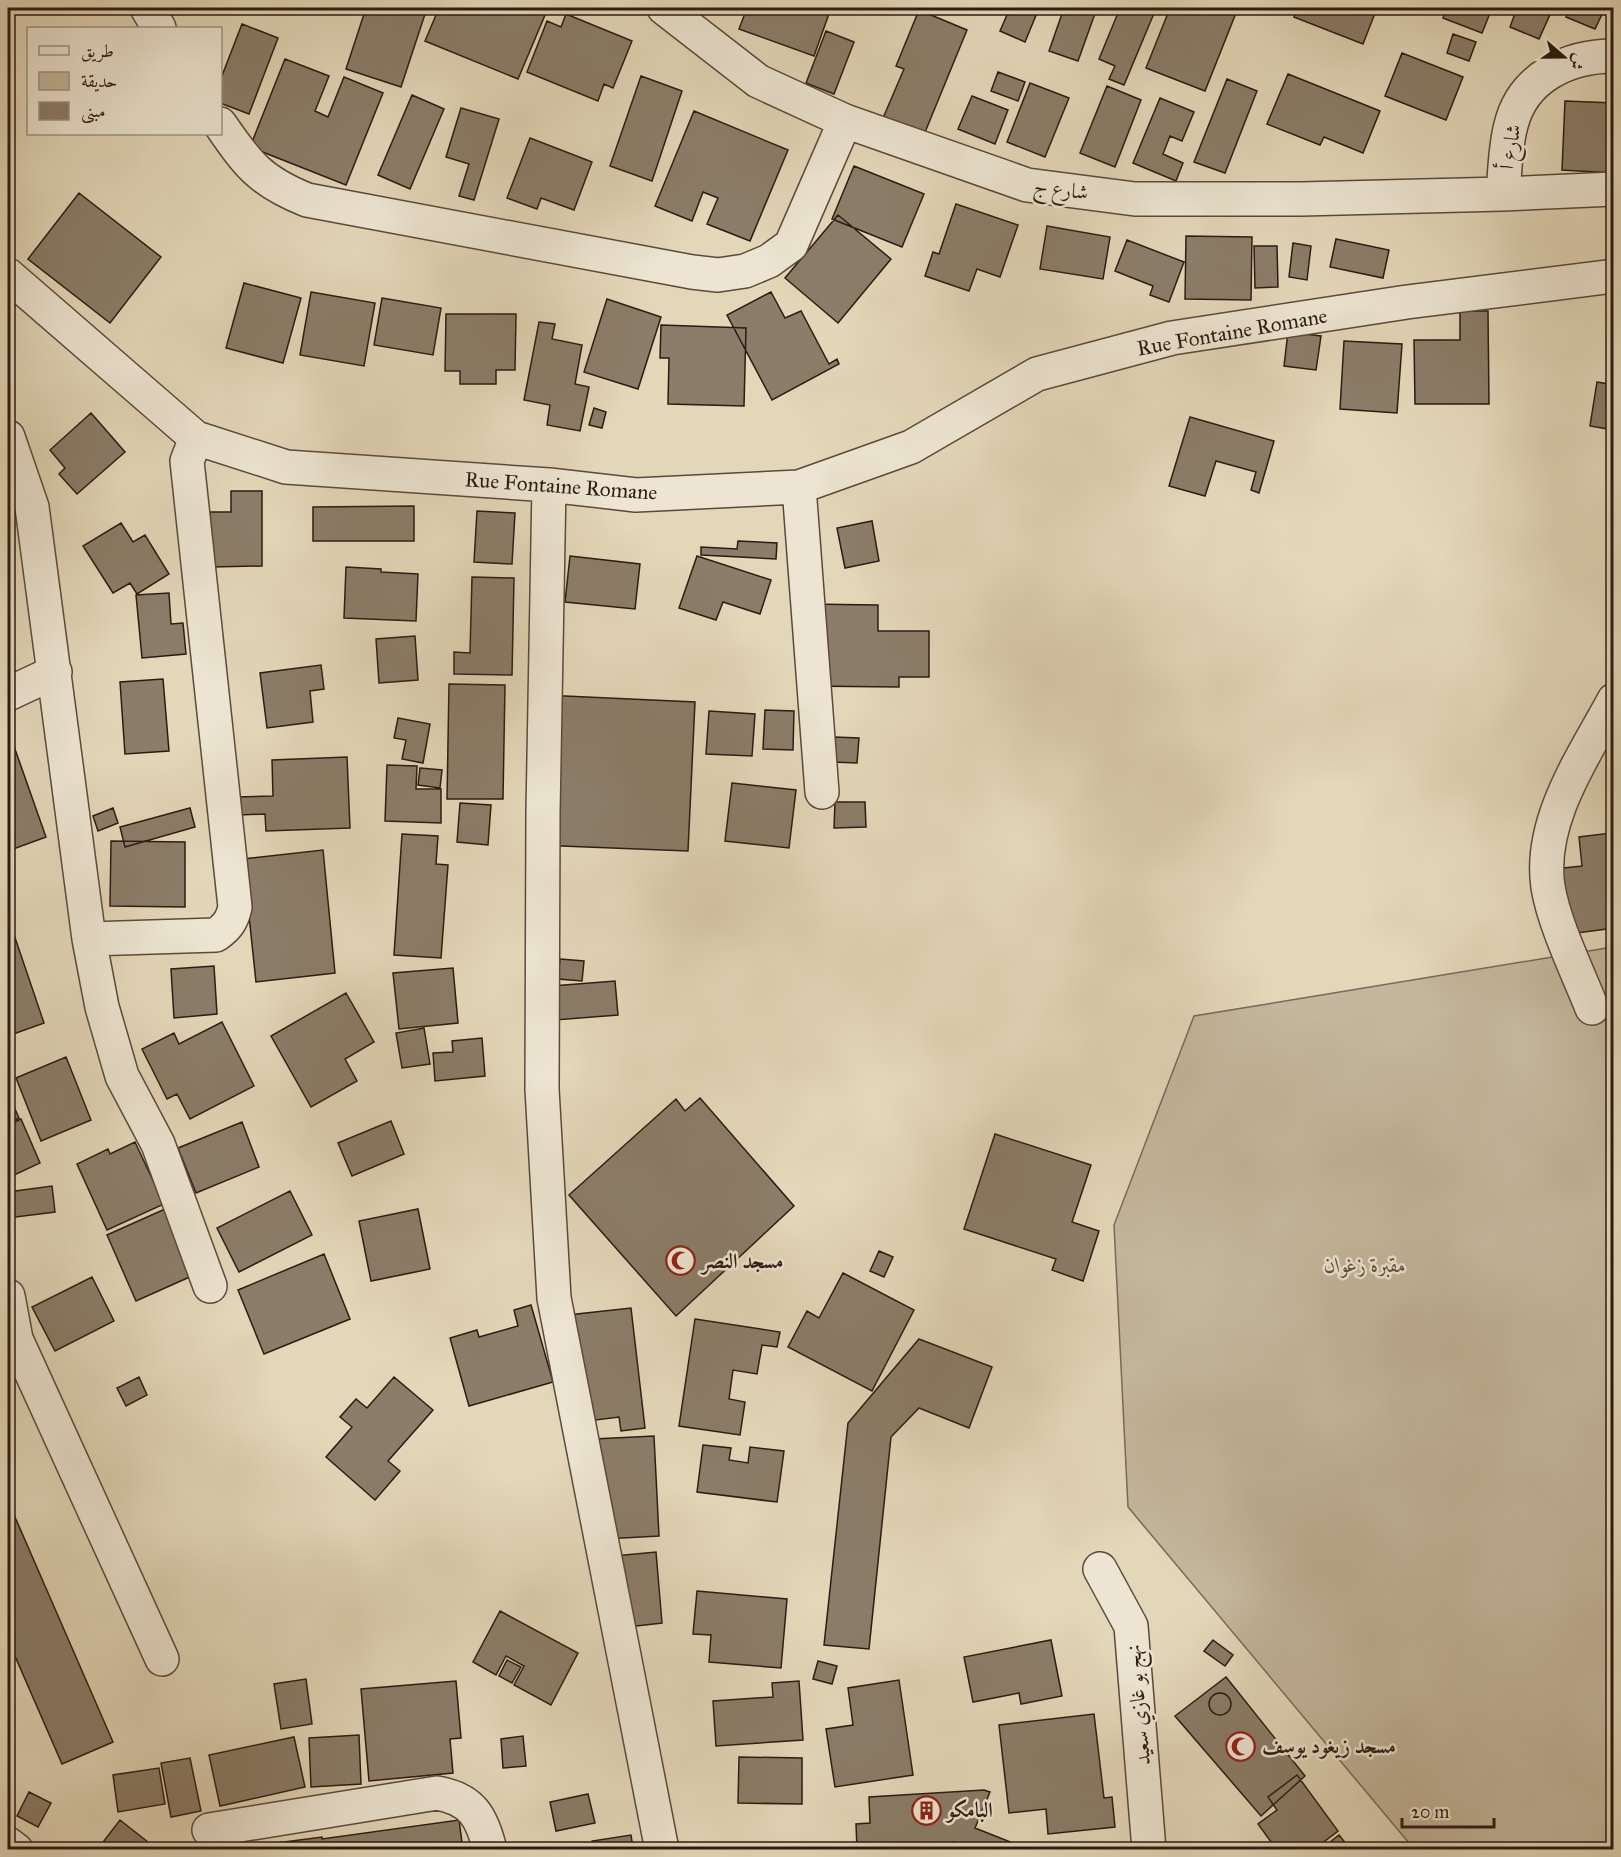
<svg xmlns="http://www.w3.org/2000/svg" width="1621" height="1857" font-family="'IM FELL Great Primer',Amiri,serif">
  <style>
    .green { fill: #c4b79d; stroke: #786958; stroke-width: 1.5 }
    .building { fill: #8b7d69; stroke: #2c1b13; stroke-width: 1.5 }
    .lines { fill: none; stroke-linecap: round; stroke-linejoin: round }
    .street-casing { stroke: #5a4a3c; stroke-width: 36 }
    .street { stroke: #ede5d2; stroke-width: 33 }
    .labels { text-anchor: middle; stroke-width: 5; stroke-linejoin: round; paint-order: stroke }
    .street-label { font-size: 21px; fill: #2c1b13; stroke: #ede5d2 }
    .poi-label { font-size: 21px; font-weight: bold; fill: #2c1b13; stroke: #ede5d2; text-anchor: start }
    .park-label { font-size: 21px; font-style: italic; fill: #5a4a3c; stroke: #ede5d2 }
  </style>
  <rect width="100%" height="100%" fill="#e3d7b9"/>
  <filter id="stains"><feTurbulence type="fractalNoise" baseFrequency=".00333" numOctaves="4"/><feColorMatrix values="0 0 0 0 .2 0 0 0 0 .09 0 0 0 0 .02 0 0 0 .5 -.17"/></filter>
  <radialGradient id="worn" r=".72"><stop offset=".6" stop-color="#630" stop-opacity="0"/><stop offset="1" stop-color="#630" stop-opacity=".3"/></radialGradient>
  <!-- green -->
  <path class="green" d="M1613,947V1849H1414L1128,1507L1114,1225L1194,1016Z"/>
  <!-- building -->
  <path class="building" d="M366,8H427L401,87L346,69Z
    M439,8H548L518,79L425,41Z
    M747,8H831L814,56L739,29Z
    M1010,8H1039L1025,42L1000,31Z
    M1064,8H1097L1078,61L1049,51Z
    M1120,8H1145L1155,11L1124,85L1109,79L1115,66L1099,59Z
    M1170,8H1222L1236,13L1205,91L1146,68Z
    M1298,8H1377L1363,44L1294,17Z
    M1447,8H1492L1482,33L1443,18Z
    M1517,8H1553L1539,39L1510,27Z
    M1570,8H1605L1595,29L1566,17Z
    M919,10L967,30L921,142L880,125L904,69L896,66Z
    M566,14L632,41L613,88L604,84L598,101L527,72L547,21L561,27Z
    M242,24L278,38L249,114L220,103V81Z
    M826,31L854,42L834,94L806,83Z
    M1453,34L1476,42L1469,61L1447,53Z
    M1402,53L1463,77L1446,120L1385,96Z
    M285,59L329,76L315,111L328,117L344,77L383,93L346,185L250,147Z
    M998,72L1025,82L1018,101L991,91Z
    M1288,74L1380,111L1363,153L1324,137L1320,145L1267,124Z
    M641,76L682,91L652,181L610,166Z
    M1227,79L1257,91L1225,173L1194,162Z
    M1030,83L1069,98L1045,157L1007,142Z
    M1107,86L1141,100L1115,167L1080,153Z
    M412,95L444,109L410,189L378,175Z
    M972,96L1008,110L995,144L958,129Z
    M1160,98L1194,112L1182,141L1170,136L1163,154L1183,163L1176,181L1133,163Z
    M1565,101L1614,103V173L1562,170Z
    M461,108L499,119L474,200L459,196L469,164L446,157Z
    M694,111L788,150L750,241L707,224L718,198L703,192L692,221L655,206Z
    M530,138L592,162L574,210L541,198L537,209L507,198Z
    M854,166L924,194L902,247L832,219Z
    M79,193L161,257L110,323L28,259Z
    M956,204L1018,225L1000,277L977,269L969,291L925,276L933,252L939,254Z
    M838,215L891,259L838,323L785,278Z
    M1047,226L1110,237L1103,279L1040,269Z
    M1186,236L1252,237L1251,300L1185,299Z
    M1336,239L1389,250L1383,278L1330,267Z
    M1127,240L1184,262L1169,302L1150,295L1153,286L1115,271Z
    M1293,243L1311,246L1307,280L1289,277Z
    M1254,246H1277L1278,287L1255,288Z
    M244,283L301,298L283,363L226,348Z
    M311,292L375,303L364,366L300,355Z
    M771,292L785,318L801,311L829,364L837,359L839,364L772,400L727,315Z
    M382,298L441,308L433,355L374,345Z
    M607,299L661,317L638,389L584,372Z
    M1460,311H1488L1489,404H1415L1414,340H1460Z
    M446,314H516L515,370H496V384H460V371H445Z
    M539,322L555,324L552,339L582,345L575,384L589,387L580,431L547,425L550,405L524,400Z
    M661,325L746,328L744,406L668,404L669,358H660Z
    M1288,332L1321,336L1316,370L1284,366Z
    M1344,341L1402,344L1397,413L1340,409Z
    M1597,382L1614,385V434L1613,430L1590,426Z
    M594,408L606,412L602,428L589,425Z
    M91,413L125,452L77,494L59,474L65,468L50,450Z
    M1190,417L1274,441L1259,493L1251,490L1256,472L1216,461L1205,496L1169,486Z
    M231,491H262V566L211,567L210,512H231Z
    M414,506V541H313V507Z
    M477,511L515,513L512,564L474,562Z
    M872,521L879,561L845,568L837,528Z
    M121,523L133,542L145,535L169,574L137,594L130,583L113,593L83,546Z
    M738,541L777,543L776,559L701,555V547L737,549Z
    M570,556L640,564L635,609L565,602Z
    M697,556L771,580L760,614L723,602L716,620L679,608Z
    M346,567L381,569V572L418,574L416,621L344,618Z
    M472,577L514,578L512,675L454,674V652L470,653Z
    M169,593L171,624L183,623L186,654L142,658L136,595Z
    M806,604L878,605V631H929V677H899V687L805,686Z
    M415,636L418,680L379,683L376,639Z
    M321,665L324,689L310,691L313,722L267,728L260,673Z
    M163,679L169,751L125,754L120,682Z
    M449,684L505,685L503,799H447Z
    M543,695L695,702L688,851L536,845Z
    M765,710L794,711L793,750L763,749Z
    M709,711L755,714L752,756L706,754Z
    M398,718L430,724L423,763L402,759L406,740L394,738Z
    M10,735L46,837L8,851V736Z
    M834,737L859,738L857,763L832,762Z
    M347,757L350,828L266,831L265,814L239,815L238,797L273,796L272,760Z
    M387,765L417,766L416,789H441V823L385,821Z
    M420,768L442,770L440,788L418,785Z
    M732,783L796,790L789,848L725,841Z
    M835,802H865L866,827L834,828Z
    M460,803L491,805L488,845L457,842Z
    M113,808L118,823L98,831L93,816Z
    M190,808L195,827L125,847L120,827Z
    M1611,833L1614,851V928L1562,935L1554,869L1582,866L1579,837Z
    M402,834L438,836L436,864L448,865L441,958L394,955Z
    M111,841L185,842V907L110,906Z
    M323,850L335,973L256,982L243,859Z
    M8,920H9L44,1023L8,1036Z
    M560,959L584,961L582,981L558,979Z
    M214,966L217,1014L174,1018L171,969Z
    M453,968L458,1023L399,1029L393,973Z
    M615,981L618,1015L555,1020L552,986Z
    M346,993L374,1042L345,1059L357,1081L311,1107L271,1036Z
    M222,1022L254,1086L190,1119L177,1094L167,1099L142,1049L174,1033L179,1044Z
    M424,1028L430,1064L402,1068L396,1033Z
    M482,1038L485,1076L435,1081L433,1053L453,1052L452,1041Z
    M66,1057L91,1120L41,1141L16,1078Z
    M8,1093L19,1118L8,1123Z
    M700,1098L794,1206L676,1316L569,1195L676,1099L685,1111Z
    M21,1119L40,1163L10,1177L8,1171V1125Z
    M391,1121L404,1154L352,1176L338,1143Z
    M242,1122L259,1167L196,1193L178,1148Z
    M995,1134L1091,1165L1072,1222L1099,1231L1083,1281L1052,1270L1056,1259L964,1229Z
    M135,1142L164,1204L107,1230L77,1164L108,1149L110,1154Z
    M52,1186L55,1212L8,1218V1192Z
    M290,1191L312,1235L239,1272L217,1228Z
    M165,1209L194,1275L136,1301L107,1235Z
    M418,1209L430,1269L371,1281L359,1221Z
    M879,1251L893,1257L884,1277L870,1271Z
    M324,1254L350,1319L264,1354L238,1290Z
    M843,1273L914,1310L872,1391L788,1347L807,1311L819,1318Z
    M92,1277L114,1321L55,1351L32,1307Z
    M531,1305L553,1382L469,1406L450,1338L477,1330L479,1337L518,1326L514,1310Z
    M631,1308L645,1428L621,1431L619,1417L580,1422L568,1315Z
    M695,1319L780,1332L777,1347L762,1345L757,1374L733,1370L729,1399L745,1402L740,1435L679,1426Z
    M919,1339L992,1367L969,1428L919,1408L891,1437L869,1649L824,1645L848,1423Z
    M139,1377L147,1395L126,1406L117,1388Z
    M394,1377L433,1410L388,1461L400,1471L375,1500L326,1457L352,1427L340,1417L356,1399L367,1408Z
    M654,1436L659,1536L604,1539L594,1439Z
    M703,1445L731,1448L729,1460L748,1463L750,1447L784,1451L777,1502L697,1492Z
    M8,1501L113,1742L62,1764L8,1640Z
    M656,1552L662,1623L619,1628L604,1557Z
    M697,1591L787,1599L781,1668L709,1662L711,1635L693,1634Z
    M500,1611L578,1653L551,1705L514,1685L524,1666L506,1656L496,1675L473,1662Z
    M1051,1640L1062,1696L1021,1704L1019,1693L973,1702L964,1657Z
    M1213,1640L1233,1655L1225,1666L1204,1651Z
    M507,1660L521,1667L512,1683L499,1676Z
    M818,1661L837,1666L832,1684L813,1679Z
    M1226,1677L1305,1776L1261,1816L1175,1716Z
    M306,1679L312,1724L281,1729L274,1684Z
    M899,1680L913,1775L835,1787L826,1729L853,1725L848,1688Z
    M456,1681L461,1738L450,1739L453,1773L369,1781L361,1689Z
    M799,1681L803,1740L716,1746L713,1701L773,1697L772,1683Z
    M1209 1704a11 11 0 1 1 22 0a11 11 0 1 1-22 0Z
    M1094,1714L1104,1798L1112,1797L1115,1827L1048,1834L1046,1809L1009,1813L999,1725Z
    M359,1735L361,1784L311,1787L309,1738Z
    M523,1736L526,1766L503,1768L501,1739Z
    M294,1737L305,1787L220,1806L209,1755Z
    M739,1757L802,1758V1804L738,1803Z
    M190,1758L201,1811L171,1817L161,1763Z
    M159,1768L165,1804L118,1812L113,1775Z
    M1297,1775L1338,1831L1313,1850H1277L1258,1824L1277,1810L1268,1797Z
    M984,1790L990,1792L975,1828L1013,1843L1014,1850H965V1847L953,1842V1850H857L856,1824L870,1823L869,1797Z
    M29,1792L51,1803L38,1827L17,1816Z
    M588,1794L595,1823L556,1831L550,1802Z
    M120,1820L158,1850H97Z
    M459,1820L463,1850H278L277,1843L322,1837V1839Z
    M631,1835L633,1848L594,1850L592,1841Z
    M1339,1835L1351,1850H1320Z"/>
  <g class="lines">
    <defs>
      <path id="street" d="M147,8L159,28
        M664,8L758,81L845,121L1027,185L1135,199H1301L1503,194L1614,189
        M220,124C248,165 260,181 307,200L692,272L718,275L745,271L769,261L791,245L845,121
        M1503,194C1505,171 1505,147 1511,125C1523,77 1568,56 1614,56
        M8,275L196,438L286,467L549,485L636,495L799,487L911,447L1037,374L1172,338L1407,302L1614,276
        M8,437L32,507L89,939L102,1007L122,1076L158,1144L210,1286
        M549,485L543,812L542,1089L554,1298L662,1850
        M799,487L822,792
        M8,694L55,672
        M89,939L216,935C227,927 232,921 235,907L187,461L196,438
        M1592,1008C1578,973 1554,924 1548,887C1538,821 1584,756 1614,700
        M8,1296L16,1339L162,1659
        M1100,1569L1131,1626L1149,1850
        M209,1830L437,1793C472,1799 482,1817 490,1850
        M8,1844L16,1850"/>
    </defs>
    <!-- street casing -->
    <use href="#street" class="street-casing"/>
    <!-- street -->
    <use href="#street" class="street"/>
  </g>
  <!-- icons -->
  <defs>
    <symbol id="mosque-ring" viewBox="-11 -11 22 22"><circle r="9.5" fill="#ede5d2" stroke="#8f2418" stroke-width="1.5"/><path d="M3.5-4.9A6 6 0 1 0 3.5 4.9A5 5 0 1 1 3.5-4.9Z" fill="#8f2418"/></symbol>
    <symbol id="building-ring" viewBox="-11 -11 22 22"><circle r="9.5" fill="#ede5d2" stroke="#8f2418" stroke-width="1.5"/><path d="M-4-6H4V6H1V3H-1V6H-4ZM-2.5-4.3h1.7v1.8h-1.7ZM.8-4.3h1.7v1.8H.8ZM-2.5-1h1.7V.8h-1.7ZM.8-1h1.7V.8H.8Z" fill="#8f2418"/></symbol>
  </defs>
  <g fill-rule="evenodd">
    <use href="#mosque-ring" x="664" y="1244" width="33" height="33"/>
    <use href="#mosque-ring" x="1224" y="1730" width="33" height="33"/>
    <use href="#building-ring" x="910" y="1794" width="33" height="33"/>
  </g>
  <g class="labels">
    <!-- street labels -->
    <g class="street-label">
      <text transform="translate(1510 147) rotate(-80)" y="7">شارع أ</text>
      <text transform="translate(1061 189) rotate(8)" y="7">شارع ج</text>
      <text transform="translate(1232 332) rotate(-10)" y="7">Rue Fontaine Romane</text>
      <text transform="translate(561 486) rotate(4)" y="7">Rue Fontaine Romane</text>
      <text transform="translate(1138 1705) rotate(-95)" y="7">نهج بو غازي سعيد</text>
    </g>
    <!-- poi labels -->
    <g class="poi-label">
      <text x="702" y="1268">مسجد النصر</text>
      <text x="1262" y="1753">مسجد زيغود يوسف</text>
      <text x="947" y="1817">البامكو</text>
    </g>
    <!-- park labels -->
    <g class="park-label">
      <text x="1365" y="1272">مقبرة زغوان</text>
    </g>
  </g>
  <!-- margin -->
  <rect width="1621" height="1857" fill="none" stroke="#e3d7b9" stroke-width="30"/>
  <rect x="9" y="9" width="1603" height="1839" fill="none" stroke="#2c1b13" stroke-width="3"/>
  <rect x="15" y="15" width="1591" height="1827" fill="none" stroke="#2c1b13" stroke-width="1.5"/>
  <!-- legend -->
  <rect x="27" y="27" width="195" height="108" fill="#ede5d2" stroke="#a09486" stroke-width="1.5"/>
  <rect x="39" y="46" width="30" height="9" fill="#ede5d2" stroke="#a09486" stroke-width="1.5"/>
  <text x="81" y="57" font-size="18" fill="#2c1b13">طريق</text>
  <rect x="39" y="72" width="30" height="18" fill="#c4b79d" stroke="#a09486" stroke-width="1.5"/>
  <text x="81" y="87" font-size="18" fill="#2c1b13">حديقة</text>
  <rect x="39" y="102" width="30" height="18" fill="#8b7d69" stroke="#a09486" stroke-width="1.5"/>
  <text x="81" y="117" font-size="18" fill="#2c1b13">مبنى</text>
  <!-- north arrow -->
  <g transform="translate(1564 57) rotate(110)" stroke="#ede5d2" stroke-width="4.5" paint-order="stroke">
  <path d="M0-4.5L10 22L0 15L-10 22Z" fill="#2c1b13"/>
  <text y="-9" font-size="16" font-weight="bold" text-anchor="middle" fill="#2c1b13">ش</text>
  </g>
  <!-- scale -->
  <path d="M1402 1818v9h92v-9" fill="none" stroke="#2c1b13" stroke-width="3"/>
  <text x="1411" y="1818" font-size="18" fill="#2c1b13" stroke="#ede5d2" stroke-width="4.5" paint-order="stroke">20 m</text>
  <rect width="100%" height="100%" filter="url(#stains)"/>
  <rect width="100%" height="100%" fill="url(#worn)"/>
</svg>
